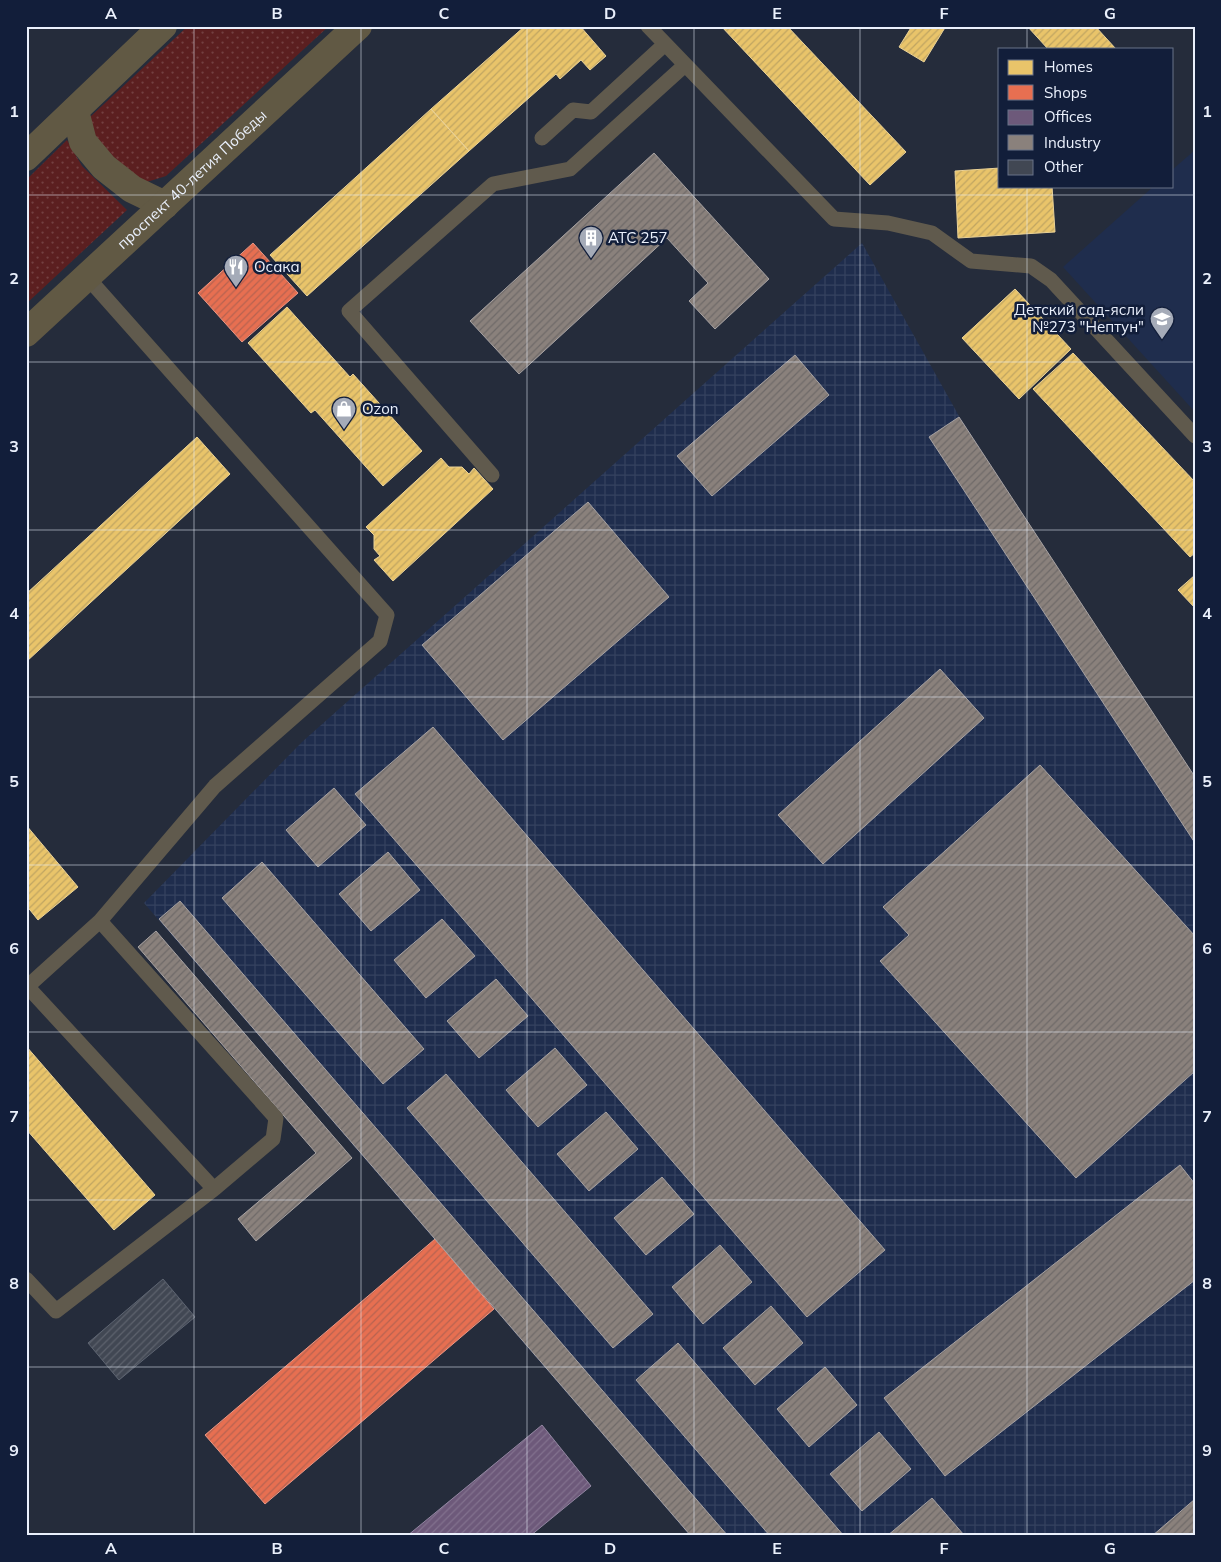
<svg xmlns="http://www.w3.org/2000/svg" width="1221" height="1562" font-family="Mulish,sans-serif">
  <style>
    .built { fill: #1f2d4d }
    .industrial { fill: url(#industrial-grid) }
    .grass { fill: url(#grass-dots) }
    .homes { fill: url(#homes-hatch); stroke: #e9d196 }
    .shops { fill: url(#shops-hatch); stroke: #e89684 }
    .offices { fill: url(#offices-hatch); stroke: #9286a1 }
    .industry { fill: url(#industry-hatch); stroke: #a7a2a2 }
    .building { fill: url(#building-hatch); stroke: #5d6471 }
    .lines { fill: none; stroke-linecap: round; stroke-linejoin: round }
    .service { stroke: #605a4d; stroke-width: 15 }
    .secondary { stroke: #615944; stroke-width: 28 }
    .grid { fill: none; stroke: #eaf0fc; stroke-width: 1; stroke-opacity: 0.55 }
    .labels { text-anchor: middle; stroke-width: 5; stroke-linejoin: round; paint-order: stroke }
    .street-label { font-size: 15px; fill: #eaf0fc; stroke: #121e3a }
    .poi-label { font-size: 15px; fill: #eaf0fc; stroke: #121e3a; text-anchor: start }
    .neatline { fill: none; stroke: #eaf0fc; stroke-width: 2 }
    .grid-label { font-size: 16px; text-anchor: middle; font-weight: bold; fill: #eaf0fc }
  </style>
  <defs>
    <pattern id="industrial-grid" width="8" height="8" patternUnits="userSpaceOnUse" patternTransform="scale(1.25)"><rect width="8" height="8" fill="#1f2d4d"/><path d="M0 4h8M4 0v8" fill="none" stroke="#35425f"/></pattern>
    <pattern id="grass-dots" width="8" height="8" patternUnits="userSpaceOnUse" patternTransform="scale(1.25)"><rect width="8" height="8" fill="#5b1f20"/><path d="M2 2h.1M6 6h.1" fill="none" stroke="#734041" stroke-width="1.8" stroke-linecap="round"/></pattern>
    <pattern id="homes-hatch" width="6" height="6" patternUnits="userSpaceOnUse" patternTransform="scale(1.25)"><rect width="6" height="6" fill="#e9c46a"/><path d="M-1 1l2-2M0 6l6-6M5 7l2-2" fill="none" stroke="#c0a562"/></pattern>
    <pattern id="shops-hatch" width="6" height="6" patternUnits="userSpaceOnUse" patternTransform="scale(1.25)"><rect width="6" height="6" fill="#e76f51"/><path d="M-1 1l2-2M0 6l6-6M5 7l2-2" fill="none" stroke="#b76350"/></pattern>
    <pattern id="offices-hatch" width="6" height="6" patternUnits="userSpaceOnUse" patternTransform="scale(1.25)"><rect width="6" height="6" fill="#6d597a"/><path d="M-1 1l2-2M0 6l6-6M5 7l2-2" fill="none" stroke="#82718e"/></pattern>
    <pattern id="industry-hatch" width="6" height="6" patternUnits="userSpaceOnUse" patternTransform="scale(1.25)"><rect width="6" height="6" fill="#8a817c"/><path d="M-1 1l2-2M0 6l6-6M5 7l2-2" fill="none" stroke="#6f6a69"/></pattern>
    <pattern id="building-hatch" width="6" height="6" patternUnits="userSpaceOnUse" patternTransform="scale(1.25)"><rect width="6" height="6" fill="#414753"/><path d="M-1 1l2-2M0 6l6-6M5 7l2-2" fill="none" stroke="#5d626d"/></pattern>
  </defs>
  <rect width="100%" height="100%" fill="#252c3b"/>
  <!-- built -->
  <path class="built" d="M1195,150V412L1063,267L1154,186H1172V170Z"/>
  <!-- industrial -->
  <path class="industrial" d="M862,243L959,416L1195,779V1536H690L144,903L302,742Z"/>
  <!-- grass -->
  <path class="grass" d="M188,26H329L166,176L147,182L130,174L96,139L90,117Z
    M67,140L82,166L127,210L26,304V180Z"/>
  <!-- homes -->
  <path class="homes" d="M525,26H574L576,28L580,26L606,56L590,70L581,60L560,79L556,74L469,151L431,109Z
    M721,26H787L906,152L870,185Z
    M912,26H946L924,62L899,47Z
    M1027,26H1095L1116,49H1048Z
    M431,109L469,151L307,296L270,255Z
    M1000,168V186H1052L1055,232L958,238L955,171Z
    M1015,289L1071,349L1019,399L962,338Z
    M287,307L350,377L353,374L422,451L383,486L315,410L311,413L248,343Z
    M1073,353L1195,482V553L1190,557L1033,389Z
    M197,437L230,474L26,662V594Z
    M441,458L449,467H462L469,474L474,468L493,489L393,581L374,560L380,556L374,549V535L366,527Z
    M1195,575V608L1178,590Z
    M26,825L78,887L38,920L26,905Z
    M26,1046L155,1195L114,1230L26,1129Z"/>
  <!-- shops -->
  <path class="shops" d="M253,243L298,293L242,342L198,293Z
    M435,1239L494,1309L265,1504L205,1435Z"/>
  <!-- offices -->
  <path class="offices" d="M542,1425L591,1486L530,1536H407Z"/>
  <!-- industry -->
  <path class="industry" d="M654,153L769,279L715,329L689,301L708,283L667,238L519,374L470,321Z
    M795,355L829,395L712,496L677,456Z
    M959,417L1195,777V843L929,437Z
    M588,502L669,597L503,740L422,645Z
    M940,669L984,718L823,864L778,815Z
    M433,727L885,1250L807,1317L355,794Z
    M1040,765L1195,936V1071L1076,1178L880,961L909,935L883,907Z
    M334,788L366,825L318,867L286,830Z
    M388,852L420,890L371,931L339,894Z
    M262,862L424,1049L383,1084L222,898Z
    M180,901L728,1536H691L159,919Z
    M442,919L475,956L426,998L394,960Z
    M156,931L352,1158L256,1241L238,1219L316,1153L138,947Z
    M496,979L528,1016L479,1058L447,1021Z
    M555,1048L587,1085L538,1127L506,1090Z
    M446,1074L653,1314L613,1348L407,1108Z
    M606,1112L638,1149L589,1191L557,1154Z
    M1180,1165L1195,1184V1280L945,1476L884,1398Z
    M662,1177L694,1214L646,1255L614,1218Z
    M720,1245L752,1282L703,1324L672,1287Z
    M771,1306L803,1343L755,1385L723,1348Z
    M678,1343L844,1536H770L636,1380Z
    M825,1367L857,1405L809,1447L777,1409Z
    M879,1432L911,1469L862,1511L830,1474Z
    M932,1498L964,1535L887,1536Z
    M1195,1499V1536H1152Z"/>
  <!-- building -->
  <path class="building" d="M163,1279L195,1317L119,1380L88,1343Z"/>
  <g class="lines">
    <!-- service -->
    <path class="service" d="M648,26L834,219L888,223L932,233L971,261L1031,266L1051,280L1195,436
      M542,138L573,110L591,112L665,44
      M492,475L349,311L493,184L570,169L685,65
      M100,921L276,1118L273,1139L214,1189
      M26,985L214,1189L56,1311L26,1279
      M28,986L100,921L215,786L380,641L387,615L87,277"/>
    <!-- secondary -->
    <g class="secondary">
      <path d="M75,111L83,142L104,167L132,189L165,205"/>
      <path d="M26,157L163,26"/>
      <path id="s1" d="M26,333L358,26"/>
    </g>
  </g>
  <!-- grid -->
  <path class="grid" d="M194,26V1536M361,26V1536M527,26V1536M694,26V1536M860,26V1536M1027,26V49M1027,186V1536M26,195H1195M26,362H1195M26,530H1195M26,697H1195M26,865H1195M26,1032H1195M26,1200H1195M26,1367H1195"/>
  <!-- icons -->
  <defs>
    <symbol id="building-pin" viewBox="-11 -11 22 30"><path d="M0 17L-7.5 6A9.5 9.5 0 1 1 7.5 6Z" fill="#a5abb8" stroke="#121e3a"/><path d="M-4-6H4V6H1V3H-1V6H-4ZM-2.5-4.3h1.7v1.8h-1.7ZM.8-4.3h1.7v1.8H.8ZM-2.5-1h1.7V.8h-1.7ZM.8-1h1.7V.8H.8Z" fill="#fff"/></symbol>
    <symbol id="restaurant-pin" viewBox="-11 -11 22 30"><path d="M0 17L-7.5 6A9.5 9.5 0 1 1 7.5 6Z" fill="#a5abb8" stroke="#121e3a"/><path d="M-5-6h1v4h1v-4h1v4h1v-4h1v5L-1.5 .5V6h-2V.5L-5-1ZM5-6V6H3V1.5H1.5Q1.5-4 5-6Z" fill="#fff"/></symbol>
    <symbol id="school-pin" viewBox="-11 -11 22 30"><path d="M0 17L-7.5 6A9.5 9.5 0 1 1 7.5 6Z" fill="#a5abb8" stroke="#121e3a"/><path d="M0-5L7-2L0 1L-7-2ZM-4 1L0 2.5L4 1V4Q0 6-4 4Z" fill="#fff"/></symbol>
    <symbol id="shop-pin" viewBox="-11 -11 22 30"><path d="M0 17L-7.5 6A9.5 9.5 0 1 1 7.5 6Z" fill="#a5abb8" stroke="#121e3a"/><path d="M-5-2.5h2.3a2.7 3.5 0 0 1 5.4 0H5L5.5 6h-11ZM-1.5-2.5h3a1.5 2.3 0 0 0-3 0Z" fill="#fff"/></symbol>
  </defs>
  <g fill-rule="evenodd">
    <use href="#building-pin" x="577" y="224" width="28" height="38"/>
    <use href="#restaurant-pin" x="222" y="253" width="28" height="38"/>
    <use href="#school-pin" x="1148" y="305" width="28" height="38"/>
    <use href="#shop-pin" x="330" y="395" width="28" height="38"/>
  </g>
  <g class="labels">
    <!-- street labels -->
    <g class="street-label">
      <text dy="5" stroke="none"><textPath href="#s1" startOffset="226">проспект 40-летия Победы</textPath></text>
    </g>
    <!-- poi labels -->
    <g class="poi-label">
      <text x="608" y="243">АТС 257</text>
      <text x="254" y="272">Осака</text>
      <text x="1144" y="315" text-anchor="end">Детский сад-ясли<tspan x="1144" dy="17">№273 "Нептун"</tspan></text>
      <text x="362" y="414">Ozon</text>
    </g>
  </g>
  <!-- border -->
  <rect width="1221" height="1562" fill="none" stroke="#121e3a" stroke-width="55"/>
  <!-- legend -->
  <rect x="998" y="48" width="175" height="140" fill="#121e3a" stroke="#687288"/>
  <rect x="1008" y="60" width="25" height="15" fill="#e9c46a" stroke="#687288"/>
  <text x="1044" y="72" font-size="15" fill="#eaf0fc">Homes</text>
  <rect x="1008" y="85" width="25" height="15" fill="#e76f51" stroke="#687288"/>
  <text x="1044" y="98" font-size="15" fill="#eaf0fc">Shops</text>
  <rect x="1008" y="110" width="25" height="15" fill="#6d597a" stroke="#687288"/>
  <text x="1044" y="122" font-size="15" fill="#eaf0fc">Offices</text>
  <rect x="1008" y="135" width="25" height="15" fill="#8a817c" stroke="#687288"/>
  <text x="1044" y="148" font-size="15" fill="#eaf0fc">Industry</text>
  <rect x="1008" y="160" width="25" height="15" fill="#414753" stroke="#687288"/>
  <text x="1044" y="172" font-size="15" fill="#eaf0fc">Other</text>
  <rect x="28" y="28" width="1166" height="1506" class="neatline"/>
  <g class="grid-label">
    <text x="111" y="19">A</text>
    <text x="277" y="19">B</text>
    <text x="444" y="19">C</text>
    <text x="610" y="19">D</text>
    <text x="777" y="19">E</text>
    <text x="944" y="19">F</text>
    <text x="1110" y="19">G</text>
    <text x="14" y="117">1</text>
    <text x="1207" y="117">1</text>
    <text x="14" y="284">2</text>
    <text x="1207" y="284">2</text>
    <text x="14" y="452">3</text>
    <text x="1207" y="452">3</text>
    <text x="14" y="619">4</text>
    <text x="1207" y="619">4</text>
    <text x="14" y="787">5</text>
    <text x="1207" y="787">5</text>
    <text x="14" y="954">6</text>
    <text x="1207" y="954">6</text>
    <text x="14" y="1122">7</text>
    <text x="1207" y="1122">7</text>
    <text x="14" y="1289">8</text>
    <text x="1207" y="1289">8</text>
    <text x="14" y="1456">9</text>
    <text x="1207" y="1456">9</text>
    <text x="111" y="1554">A</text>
    <text x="277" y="1554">B</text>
    <text x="444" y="1554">C</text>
    <text x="610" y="1554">D</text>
    <text x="777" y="1554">E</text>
    <text x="944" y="1554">F</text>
    <text x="1110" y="1554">G</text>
  </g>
</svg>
